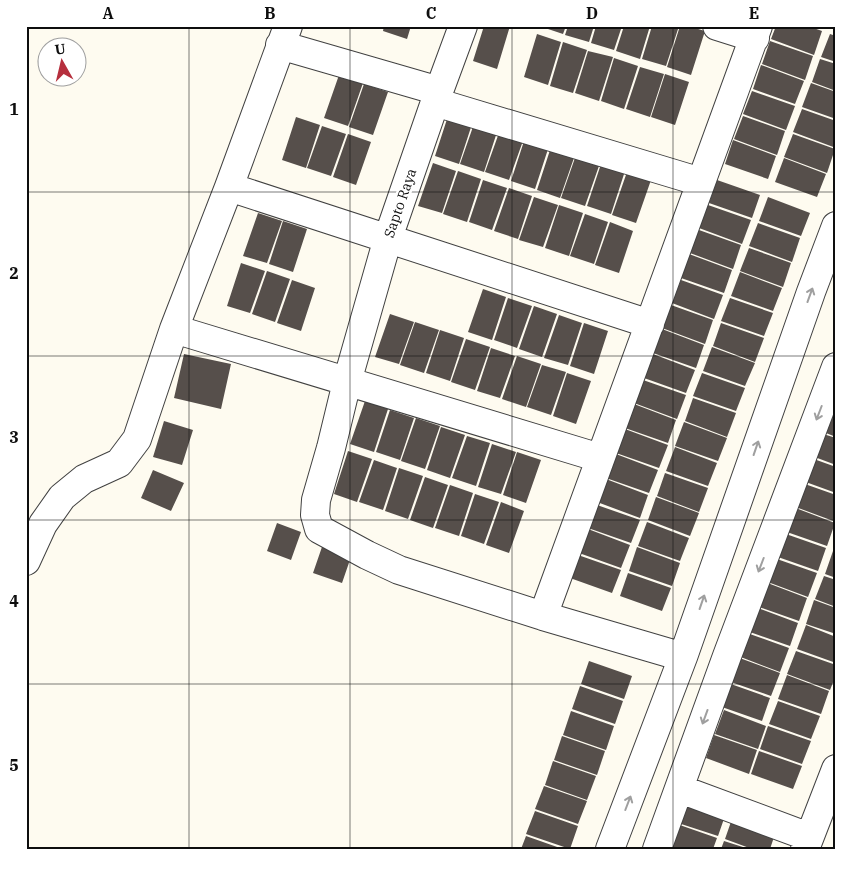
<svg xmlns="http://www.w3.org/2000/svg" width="862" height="875" font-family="'IBM Plex Serif',serif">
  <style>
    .building { fill: #564f4b }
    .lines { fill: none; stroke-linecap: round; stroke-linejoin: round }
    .minor-casing { stroke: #414141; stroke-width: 30 }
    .minor { stroke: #fff; stroke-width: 28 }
    .oneway { stroke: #9f9f9f }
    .grid { fill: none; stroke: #0e0e0e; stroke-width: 1; stroke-opacity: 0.55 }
    .labels { text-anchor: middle; stroke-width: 5; stroke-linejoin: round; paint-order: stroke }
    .street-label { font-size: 14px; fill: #0e0e0e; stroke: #fff }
    .neatline { fill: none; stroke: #0e0e0e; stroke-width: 2 }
    .grid-label { font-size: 16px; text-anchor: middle; font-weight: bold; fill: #0e0e0e }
  </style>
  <rect width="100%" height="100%" fill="#fefbf0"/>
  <!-- building -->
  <path class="building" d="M384,26H411L407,39L383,31Z
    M484,26H510L497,69L473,61Z
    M539,26H566L563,34Z
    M568,26H594L589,42L565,35Z
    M596,26H622L614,50L591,43Z
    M624,26H650L640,59L616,51Z
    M652,26H679L666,66L642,59Z
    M680,26H688L705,31L691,75L667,67Z
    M776,26H808L822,31L814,55L771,39Z
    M537,34L561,42L548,85L524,77Z
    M830,34L836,36V62L821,57Z
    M770,41L813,56L805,80L762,64Z
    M563,42L587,50L573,93L550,86Z
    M588,51L613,57L599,101L575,93Z
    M614,58L638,66L624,109L601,101Z
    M820,59L836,64V91L812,82Z
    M761,65L804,81L795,104L753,89Z
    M640,67L664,74L650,117L626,109Z
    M665,74L689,82L675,125L651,117Z
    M339,75L363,83L348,126L324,118Z
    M811,83L836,92V119L802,107Z
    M364,84L388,92L373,135L349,127Z
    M752,91L795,106L786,130L743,114Z
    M802,109L836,121V148L793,132Z
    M449,113L473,121L459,164L435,156Z
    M743,116L785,131L777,155L734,139Z
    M296,117L320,125L306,168L282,160Z
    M475,121L498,129L484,172L460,164Z
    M322,126L346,134L331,176L307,168Z
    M500,130L524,138L509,180L485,172Z
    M348,134L371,142L356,185L333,177Z
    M793,134L835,149L827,173L784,157Z
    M525,138L549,146L535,189L511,181Z
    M733,140L776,156L768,179L725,164Z
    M551,147L575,155L560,198L537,190Z
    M576,155L600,163L585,206L561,198Z
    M784,158L826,174L817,197L775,182Z
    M433,163L456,171L442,213L418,206Z
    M601,164L625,171L611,214L587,206Z
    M458,171L481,179L467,222L443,214Z
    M627,172L651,180L636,223L612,215Z
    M483,180L507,188L492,230L469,222Z
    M717,180L760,195L752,218L709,203Z
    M509,188L532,196L518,239L494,231Z
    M534,197L558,205L543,247L519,240Z
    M768,197L810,213L801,236L759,221Z
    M559,205L583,213L569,256L545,248Z
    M708,205L751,220L742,244L699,228Z
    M258,213L282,221L267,263L243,256Z
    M585,214L608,222L594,264L570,256Z
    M283,221L307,229L293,272L269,264Z
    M610,222L633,231L619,273L595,265Z
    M758,223L800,238L792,262L749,246Z
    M699,230L741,245L733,269L690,253Z
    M749,248L791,263L783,287L740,271Z
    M689,254L732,270L724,293L681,278Z
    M241,263L265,271L250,313L227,306Z
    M267,271L290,279L275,322L252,314Z
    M740,272L782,288L773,311L731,296Z
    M292,280L315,288L301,331L277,323Z
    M681,280L723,295L714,319L672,303Z
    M483,289L506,297L492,340L468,332Z
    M508,298L532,306L517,348L494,340Z
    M730,298L773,313L764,336L721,321Z
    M671,305L713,320L705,344L662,328Z
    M534,306L557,314L542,357L519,349Z
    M390,314L414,322L399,364L375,357Z
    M559,315L582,323L568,365L544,358Z
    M415,322L439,330L424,373L400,365Z
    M584,323L608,331L594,374L570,366Z
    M721,323L764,338L755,362L713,346Z
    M662,329L704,345L696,368L653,353Z
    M440,330L464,338L450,381L426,373Z
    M466,339L490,347L475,390L451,382Z
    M712,347L755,363L745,386L703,371Z
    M491,348L515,356L500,398L477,391Z
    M184,354L231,364L221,409L174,398Z
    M653,354L695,370L686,393L644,378Z
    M517,356L541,364L526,407L502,399Z
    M542,365L566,372L551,415L527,407Z
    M567,373L591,381L576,424L553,416Z
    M702,373L745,388L736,411L693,396Z
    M643,380L686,395L677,419L634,403Z
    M693,398L736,413L727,437L685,421Z
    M365,401L388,409L374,452L350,444Z
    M634,404L676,420L668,443L625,428Z
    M830,408L836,410V437L821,431Z
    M390,410L414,418L400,460L376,452Z
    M416,418L440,426L425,469L401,461Z
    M164,421L193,430L182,465L153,457Z
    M684,422L727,438L718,461L675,446Z
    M441,427L465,435L450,478L427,470Z
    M625,429L668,445L659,468L616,453Z
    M820,433L836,438V465L812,456Z
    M467,436L490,443L476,486L452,478Z
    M492,444L516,452L501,494L478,487Z
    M675,447L717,463L708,486L666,471Z
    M348,451L372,459L357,502L334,494Z
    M517,452L541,460L526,503L503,495Z
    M616,454L658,470L649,493L606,478Z
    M811,458L836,467V493L803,481Z
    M374,460L397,468L383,510L359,502Z
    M399,468L423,476L408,519L385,511Z
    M153,470L184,483L171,511L141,498Z
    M665,473L708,488L699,512L657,496Z
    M425,477L448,485L433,528L410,520Z
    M606,479L648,495L640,518L597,502Z
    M802,483L836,495V522L793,506Z
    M450,485L473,493L459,536L435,528Z
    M475,494L499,502L484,544L461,536Z
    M656,497L699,513L690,536L648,520Z
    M501,502L524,511L509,553L486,545Z
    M597,505L640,520L631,543L588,528Z
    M793,507L835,523L827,546L784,531Z
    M647,522L689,538L680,561L638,546Z
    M277,523L301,532L291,560L267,551Z
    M588,529L630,545L621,568L579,553Z
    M783,533L826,548L818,571L775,556Z
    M323,544L352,554L342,583L313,573Z
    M637,547L680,563L672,586L629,571Z
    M833,551L836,552V578L825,574Z
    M578,555L621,570L612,593L570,578Z
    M774,558L817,573L808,597L765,581Z
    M628,573L671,588L662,611L620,596Z
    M824,576L836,580V607L815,599Z
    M765,582L807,598L799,621L756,606Z
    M814,600L836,608V634L806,624Z
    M755,607L798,623L790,646L747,631Z
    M806,625L836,637V663L797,649Z
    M747,633L789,648L780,672L738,656Z
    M796,651L836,665V675L830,690L787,674Z
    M737,657L780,673L771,696L728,681Z
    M589,661L632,676L624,699L581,684Z
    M787,675L829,691L821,714L778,699Z
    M728,683L770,698L762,721L719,706Z
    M580,686L623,701L615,724L572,709Z
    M778,701L820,716L811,739L769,724Z
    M724,710L766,726L758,749L715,734Z
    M571,711L614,726L606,750L563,735Z
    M768,726L811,741L802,764L760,749Z
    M714,735L757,750L749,774L706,758Z
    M562,736L605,751L597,775L554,760Z
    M759,751L802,766L793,789L751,774Z
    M553,761L596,776L587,800L545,785Z
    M544,786L587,801L578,824L535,809Z
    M684,798L726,813L718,836L675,822Z
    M535,811L578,826L570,849L526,834Z
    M733,816L776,831L770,849H752L725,839Z
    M674,823L717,838L713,849H672L666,847Z
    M526,836L560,848V849H521Z
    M724,841L746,848V849H721Z"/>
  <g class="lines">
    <defs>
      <path id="minor" d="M463,26L435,102L388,238L347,382L331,448L316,500L315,515L319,529L367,555L399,570L543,616L683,657
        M717,26L755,38
        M280,45L439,91
        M435,102L701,182
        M229,187L650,324
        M174,329L600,458
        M26,561L43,524L62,497L84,479L119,463L137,439L174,329L229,187L288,26
        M543,616L758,26
        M680,789L809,837
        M610,849L683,657L811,292L836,226
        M657,849L727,656L836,367
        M805,849L836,769"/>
    </defs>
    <!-- minor casing -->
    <use href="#minor" class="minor-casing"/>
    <!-- minor -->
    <use href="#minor" class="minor"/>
  </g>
  <!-- one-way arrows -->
  <defs><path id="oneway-shaft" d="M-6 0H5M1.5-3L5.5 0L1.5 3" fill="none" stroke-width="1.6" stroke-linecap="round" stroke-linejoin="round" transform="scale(1.25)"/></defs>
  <g class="oneway">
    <use href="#oneway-shaft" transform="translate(810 295) rotate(-70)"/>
    <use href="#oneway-shaft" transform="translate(819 413) rotate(111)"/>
    <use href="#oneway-shaft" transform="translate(756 448) rotate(-71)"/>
    <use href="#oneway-shaft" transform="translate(761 565) rotate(111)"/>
    <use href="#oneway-shaft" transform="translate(702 602) rotate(-71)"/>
    <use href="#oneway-shaft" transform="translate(705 717) rotate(110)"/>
    <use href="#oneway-shaft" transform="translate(628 803) rotate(-69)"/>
  </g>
  <!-- grid -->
  <path class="grid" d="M189,26V849M350,26V849M512,26V849M673,26V849M26,192H836M26,356H836M26,520H836M26,684H836"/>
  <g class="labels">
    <!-- street labels -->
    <g class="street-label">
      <text transform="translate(400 203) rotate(-71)" y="5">Sapto Raya</text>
    </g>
  </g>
  <!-- border -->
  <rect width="862" height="875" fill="none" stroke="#ffffff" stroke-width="55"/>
  <!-- north arrow -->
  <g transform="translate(62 62) rotate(352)"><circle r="24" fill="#ffffff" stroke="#9f9f9f"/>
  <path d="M0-4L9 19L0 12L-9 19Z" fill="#b62f3d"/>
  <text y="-8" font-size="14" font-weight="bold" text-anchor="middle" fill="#0e0e0e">U</text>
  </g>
  <rect x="28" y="28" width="806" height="820" class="neatline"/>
  <g class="grid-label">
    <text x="108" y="19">A</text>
    <text x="270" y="19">B</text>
    <text x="431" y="19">C</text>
    <text x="592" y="19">D</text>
    <text x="754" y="19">E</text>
    <text x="14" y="115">1</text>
    <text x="14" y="279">2</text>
    <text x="14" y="443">3</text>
    <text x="14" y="607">4</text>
    <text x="14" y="771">5</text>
  </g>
</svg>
